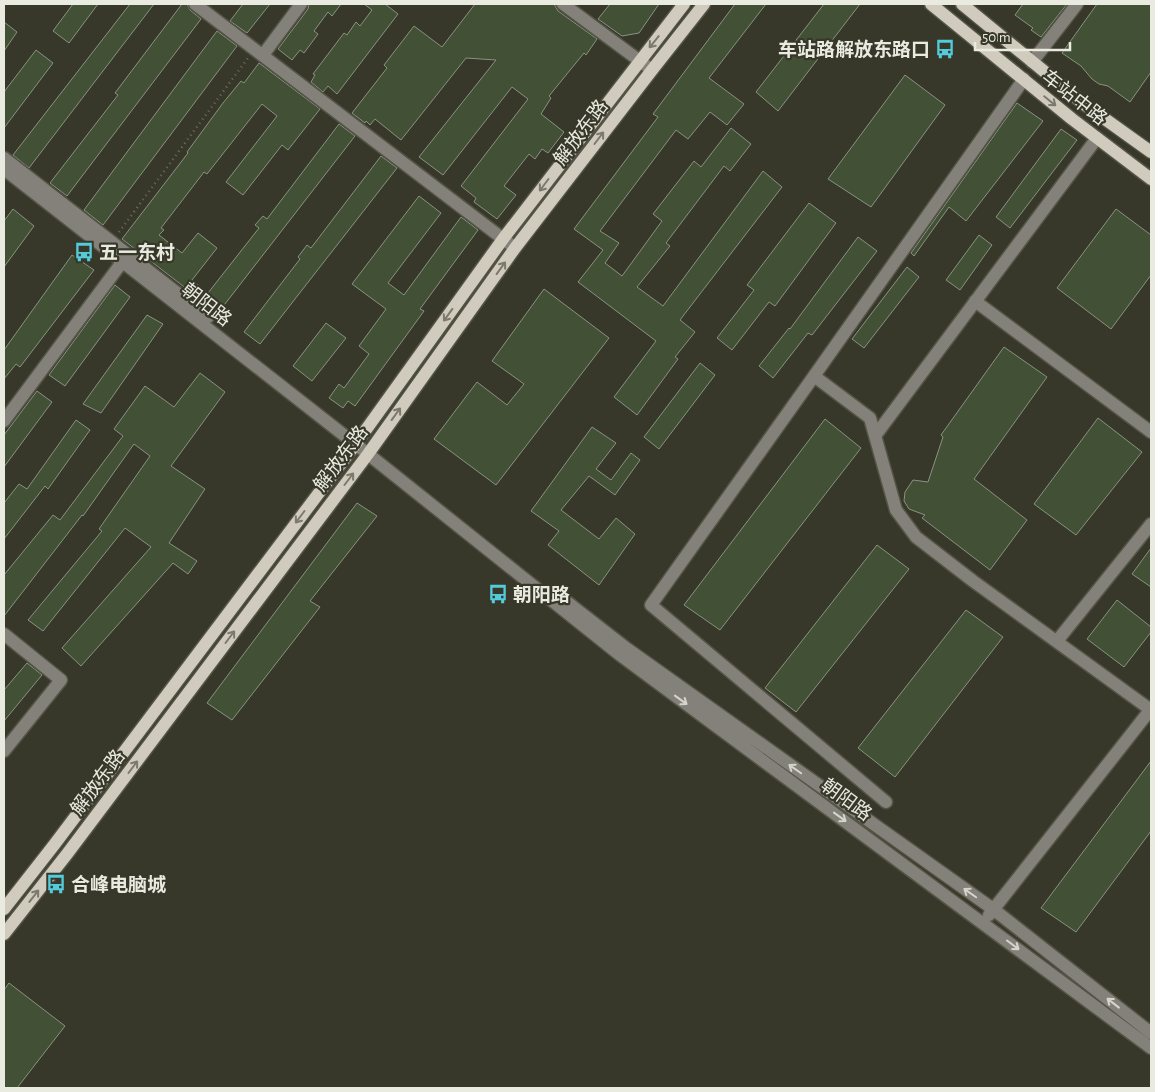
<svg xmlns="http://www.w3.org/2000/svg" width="1155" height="1092" font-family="'Alegreya Sans','Noto Sans SC',sans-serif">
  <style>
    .building { fill: #425135; stroke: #899282 }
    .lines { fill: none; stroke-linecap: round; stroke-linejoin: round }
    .minor-casing { stroke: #535446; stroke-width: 15 }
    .major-casing { stroke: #535446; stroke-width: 15 }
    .path { stroke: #6d6e61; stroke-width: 2.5; stroke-dasharray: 1 4; stroke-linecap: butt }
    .minor { stroke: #84817a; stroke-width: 12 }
    .major { stroke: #d0cbbc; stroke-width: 12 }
    .oneway { stroke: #7c7a6b }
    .oneway2 { stroke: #d5d5cc }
    .labels { text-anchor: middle; stroke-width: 4.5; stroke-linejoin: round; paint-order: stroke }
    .poi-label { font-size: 19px; font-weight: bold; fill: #e9eae0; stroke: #373829; text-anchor: start }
    .street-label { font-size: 19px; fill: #e9eae0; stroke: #373829 }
  </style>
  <rect width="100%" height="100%" fill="#373829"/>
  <!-- building -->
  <path class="building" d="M73,4H98L69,43L53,31Z
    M130,4H154L29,168L13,155Z
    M182,4H187L190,10L201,19L67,196L50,183L118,95L115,93Z
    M243,4H270L247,33L230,21Z
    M309,4H341L332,16L328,12L314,31L318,34L304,53L300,50L292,60L278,49L308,9Z
    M364,4H385L398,14L337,94L328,86L323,92L311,82L315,75L313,74L344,33L347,35L356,22L360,26L372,10Z
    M475,4H554L558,11L597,39L586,55L584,53L549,96L551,98L541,114L564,132L548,153L542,149L535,159L529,154L504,186L516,195L497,219L474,202L476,198L461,186L528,99L512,87L443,175L419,157L496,60L466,58L401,140L375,119L370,125L366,121L365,123L352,113L387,68L384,65L414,26L442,47Z
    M610,4H659L639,33L622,36L598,19Z
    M735,4H766L709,78L744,104L727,125L710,112L688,139L676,130L600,231L619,243L605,263L622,276L662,221L653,214L694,161L701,167L731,128L751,144L730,171L724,166L666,243L670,246L637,287L663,306L763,171L782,187L680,320L695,332L675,357L678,359L637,415L614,397L656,341L578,282L603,250L574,229L658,117L653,114Z
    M824,4H860L778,111L756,92Z
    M1023,4H1067L1041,37L1031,30L1033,28L1015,15Z
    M1097,4H1151V72L1130,102L1108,86L1099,84L1092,79L1081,66L1062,53Z
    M4,22L17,32L4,51Z
    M217,31L237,46L103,225L84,210Z
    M36,50L53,63L4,128V92Z
    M259,63L320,109L288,150L282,145L243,195L226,182L277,116L262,104L207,174L204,172L161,228L164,230L159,235L182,253L198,233L217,248L192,280L208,293L259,228L255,225L263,216L267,219L339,124L355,136L218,313L122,239L188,153L187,152L223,103L241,81L244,83Z
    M905,75L945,105L871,207L828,179Z
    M1017,103L1043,121L966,221L949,207L914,256L911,253Z
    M1061,129L1077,140L1010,228L996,217Z
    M381,156L397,168L260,344L244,332L300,259L298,257L307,245L311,248Z
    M419,196L441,213L388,283L404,295L461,217L478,230L420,309L424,311L355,406L348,401L343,408L329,398L339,384L344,388L369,354L359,346L386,309L352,284Z
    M809,203L836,223L775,306L769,302L732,350L717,338L754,290L747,285Z
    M13,209L34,226L4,267V221Z
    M1116,209L1151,235V275L1111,329L1057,288Z
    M979,235L992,245L960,290L946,280Z
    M858,237L877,251L812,335L808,333L773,378L759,366L789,328L790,329Z
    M72,255L94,270L20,367L16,364L4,379V350Z
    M907,267L919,277L864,348L852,339Z
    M115,285L130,297L65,386L49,375Z
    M544,289L609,338L496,485L434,439L477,382L507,405L524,384L492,361Z
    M147,315L163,324L101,413L83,404Z
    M326,323L346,338L312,381L293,366Z
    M1004,347L1047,377L974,479L1027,520L990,570L922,518L925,515L909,509L904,501L905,492L913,480L928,482L943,437L941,435Z
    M700,363L715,375L659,449L644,437Z
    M200,373L225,392L171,466L205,489L169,543L197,561L188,574L173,563L81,666L62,648L151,547L125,528L43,631L28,620L102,531L99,529L150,456L134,444L83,516L82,515L4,616V575L53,515L60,520L123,436L114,429L145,386L174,407Z
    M37,391L52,402L4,467V435Z
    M1098,418L1142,452L1076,535L1034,504Z
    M825,419L861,448L720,630L684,605Z
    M76,420L90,430L48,489L45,486L4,539V503L19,484L27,489Z
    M592,427L616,443L596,469L611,480L631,453L640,460L615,495L589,476L561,510L599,539L616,518L635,534L599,585L548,545L559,531L531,511Z
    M357,503L377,516L310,601L320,607L232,720L207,703Z
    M877,545L909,569L796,712L765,688Z
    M1151,548V587L1132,574Z
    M1117,600L1151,627V632L1124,667L1087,639Z
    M966,610L1003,637L895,777L858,748Z
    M27,663L42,675L4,721V690Z
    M1151,761V831L1076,932L1041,908Z
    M9,983L65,1026L17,1088H4V990Z"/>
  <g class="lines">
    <defs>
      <path id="minor" d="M195,4L515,248
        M563,4L652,70
        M263,55L301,4
        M1032,62L1077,4
        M4,158L208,317
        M4,169L368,454L620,655L1151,1048
        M975,301L1151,432
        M814,376L1024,79
        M4,421L123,261
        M875,436L1097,138
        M558,595L626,648L993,909L1151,1033
        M4,634L61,680L4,751
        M1057,641L1151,524
        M886,802L651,605L814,376L870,418L896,510L916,537L973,581L1151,710
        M989,915L1151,709"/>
      <path id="major" d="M931,4L1072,119L1151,179
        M962,4L1084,104L1151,152
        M4,909L54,845L355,445L503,239L684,4
        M4,934L67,854L368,454L515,248L652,70L704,4"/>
    </defs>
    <!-- minor casing -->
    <use href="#minor" class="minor-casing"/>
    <!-- major casing -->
    <use href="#major" class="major-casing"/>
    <!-- path -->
    <path class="path" d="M119,232L248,58"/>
    <!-- minor -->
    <use href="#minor" class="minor"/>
    <!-- major -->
    <use href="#major" class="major"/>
  </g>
  <!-- one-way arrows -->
  <defs><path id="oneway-shaft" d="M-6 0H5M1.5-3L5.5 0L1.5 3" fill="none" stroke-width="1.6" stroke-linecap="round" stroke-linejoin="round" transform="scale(1.25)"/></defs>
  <g class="oneway">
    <use href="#oneway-shaft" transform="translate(654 42) rotate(129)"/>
    <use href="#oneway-shaft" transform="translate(1050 101) rotate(39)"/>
    <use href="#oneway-shaft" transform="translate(599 138) rotate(-53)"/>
    <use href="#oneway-shaft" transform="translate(544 185) rotate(127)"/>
    <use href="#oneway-shaft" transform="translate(501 268) rotate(-54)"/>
    <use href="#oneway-shaft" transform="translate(448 315) rotate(126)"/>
    <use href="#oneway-shaft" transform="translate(396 414) rotate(-54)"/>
    <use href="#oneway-shaft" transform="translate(349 479) rotate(-53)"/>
    <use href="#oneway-shaft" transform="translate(300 517) rotate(127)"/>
    <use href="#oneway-shaft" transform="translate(230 637) rotate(-53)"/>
    <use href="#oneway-shaft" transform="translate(133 767) rotate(-53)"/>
    <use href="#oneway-shaft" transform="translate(34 896) rotate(-52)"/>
  </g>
  <g class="oneway2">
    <use href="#oneway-shaft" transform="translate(681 700) rotate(36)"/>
    <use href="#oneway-shaft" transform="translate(795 769) rotate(-145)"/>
    <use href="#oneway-shaft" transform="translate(840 817) rotate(36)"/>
    <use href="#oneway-shaft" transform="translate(970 893) rotate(-145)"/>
    <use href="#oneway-shaft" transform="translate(1013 945) rotate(37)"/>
    <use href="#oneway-shaft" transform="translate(1113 1003) rotate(-142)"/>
  </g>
  <!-- icons -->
  <defs>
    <symbol id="bus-bare" viewBox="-9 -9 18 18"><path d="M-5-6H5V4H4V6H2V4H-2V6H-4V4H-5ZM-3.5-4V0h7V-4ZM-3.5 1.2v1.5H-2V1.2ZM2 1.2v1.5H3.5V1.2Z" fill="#53cbdb" stroke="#373829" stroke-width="2.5" paint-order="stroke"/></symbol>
  </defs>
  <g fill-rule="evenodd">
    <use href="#bus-bare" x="931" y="35" width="28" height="28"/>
    <use href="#bus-bare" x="70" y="238" width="28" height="28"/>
    <use href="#bus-bare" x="484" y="580" width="28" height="28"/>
    <use href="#bus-bare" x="42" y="870" width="28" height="28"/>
  </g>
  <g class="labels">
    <!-- poi labels -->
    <g class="poi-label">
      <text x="930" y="56" text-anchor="end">车站路解放东路口</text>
      <text x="99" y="259">五一东村</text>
      <text x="513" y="601">朝阳路</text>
      <text x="71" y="891">合峰电脑城</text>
    </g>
    <!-- street labels -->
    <g class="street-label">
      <text transform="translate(1075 97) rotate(38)" y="7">车站中路</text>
      <text transform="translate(580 132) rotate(-53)" y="7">解放东路</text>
      <text transform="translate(207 304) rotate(38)" y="7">朝阳路</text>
      <text transform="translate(340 458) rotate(-53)" y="7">解放东路</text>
      <text transform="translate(97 782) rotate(-53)" y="7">解放东路</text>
      <text transform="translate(847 799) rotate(36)" y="7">朝阳路</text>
    </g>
  </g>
  <!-- border -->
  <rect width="1155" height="1092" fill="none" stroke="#e9eae0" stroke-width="10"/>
  <!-- scale -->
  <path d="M975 42v8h95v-8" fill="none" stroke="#e9eae0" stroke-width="2.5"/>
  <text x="982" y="42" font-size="15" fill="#e9eae0" stroke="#373829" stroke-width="4" paint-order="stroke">50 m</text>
</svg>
